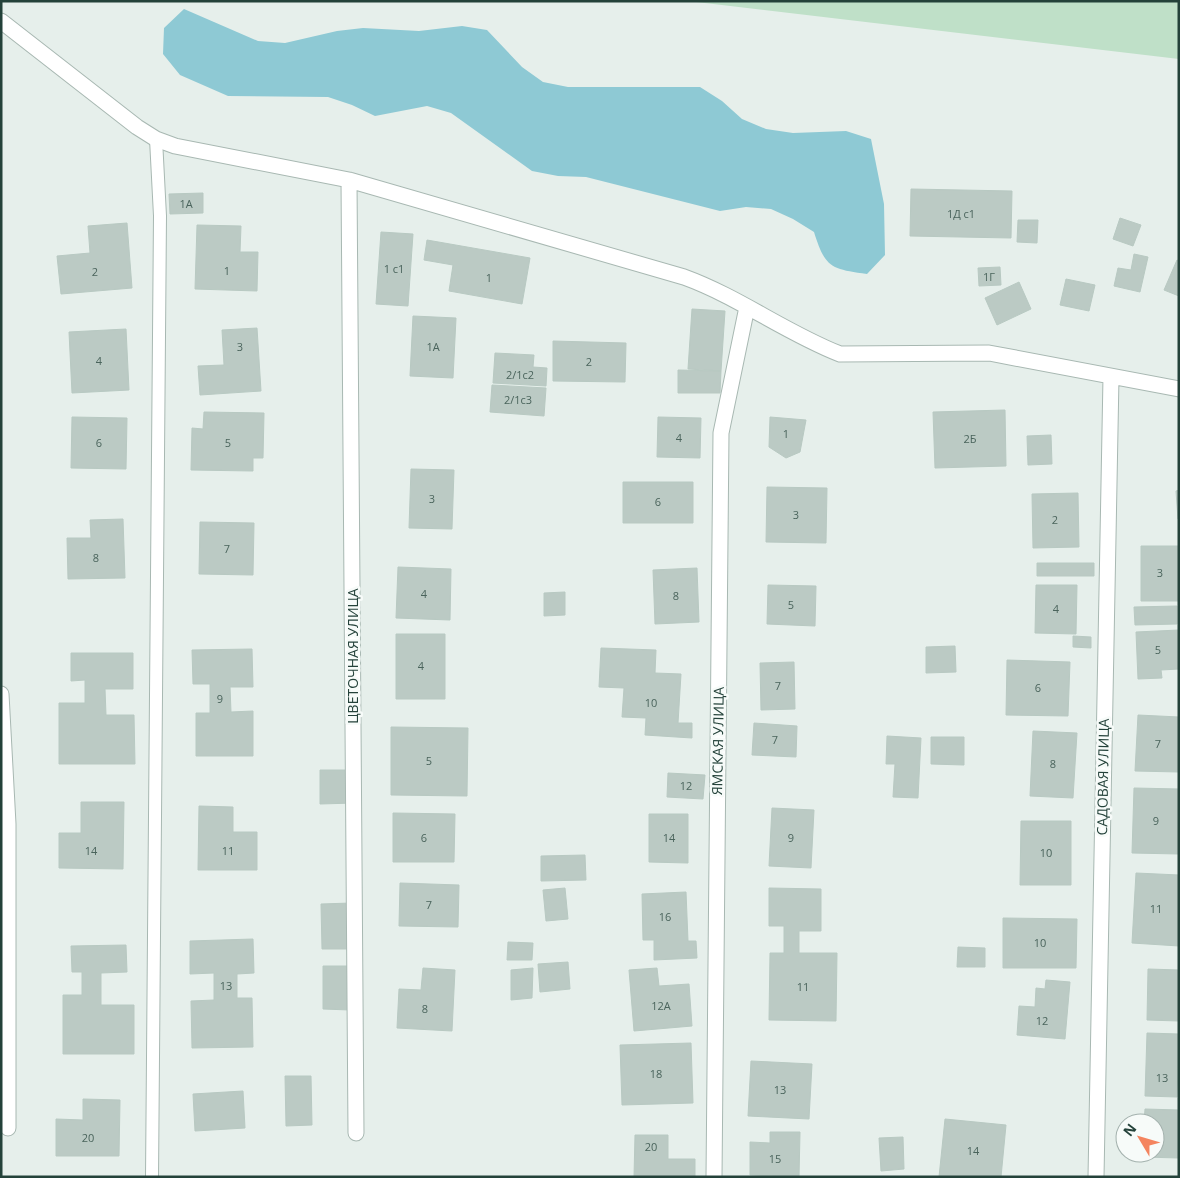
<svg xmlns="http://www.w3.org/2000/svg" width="1180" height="1178" font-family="'Open Sans',sans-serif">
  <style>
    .green { fill: #bfe0c8 }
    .water { fill: #8ec9d4 }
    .building { fill: #bbcac4; stroke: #b8c9c2 }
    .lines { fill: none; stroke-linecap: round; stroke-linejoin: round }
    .lane-casing { stroke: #a8b8b2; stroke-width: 14 }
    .street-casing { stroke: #a8b8b2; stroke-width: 17 }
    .lane { stroke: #fff; stroke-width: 12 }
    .street { stroke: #fff; stroke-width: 15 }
    .labels { text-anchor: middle; stroke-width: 5; stroke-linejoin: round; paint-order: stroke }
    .number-label { font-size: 11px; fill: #4a645c }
    .street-label { font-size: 14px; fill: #24423a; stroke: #f7fbf9 }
  </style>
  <rect width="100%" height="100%" fill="#e6efeb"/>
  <!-- green -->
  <path class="green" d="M688,1H1179V59Z"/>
  <!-- water -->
  <path class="water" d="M184,9L258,41L285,43L337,31L363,28L419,31L462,26L487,30L522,67L543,82L568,87H700L722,101L742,119L766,129L793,133L846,131L871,139L884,204L885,255L867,274C830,269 825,267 814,232L793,219L771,209L746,207L720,211L586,177L558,176L532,171L451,113L427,106L375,116L352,105L328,97L228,96L180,75L163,54L164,28Z"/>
  <!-- building -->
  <path class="building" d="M911,189L1012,191L1011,238L910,236Z
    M203,193V213L170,214L169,194Z
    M1120,218L1141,225L1133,246L1113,239Z
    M1018,220H1038L1037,243L1017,242Z
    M127,223L132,288L61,294L57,256L90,253L88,226Z
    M197,225L241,226L240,252H258L257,291L195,289Z
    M381,232L413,234L408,306L376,304Z
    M427,240L530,258L522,304L449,291L453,265L424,260Z
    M1134,254L1148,257L1140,292L1114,286L1118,268L1131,270Z
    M1177,260L1179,261V296L1164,290Z
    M1000,267L1001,285L979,286L978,268Z
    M1066,279L1095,285L1089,311L1060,305Z
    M1019,282L1031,309L997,325L985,298Z
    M692,309L725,311L721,371L688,369Z
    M413,316L456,318L453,378L410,376Z
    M257,328L261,391L200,395L198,366L224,365L222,330Z
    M126,329L129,390L72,393L69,332Z
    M553,341L626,343L625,382L553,381Z
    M495,353L534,355L533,367L547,368L546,386L493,383Z
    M678,370L721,371L720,393H678Z
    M492,385L546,388L544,416L490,412Z
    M1005,410L1006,466L935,468L933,412Z
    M204,412L264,413L263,458H253V471L191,470L192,428L203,429Z
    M72,417L127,418L126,469L71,468Z
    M658,417L701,418L700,458L657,457Z
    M770,417L806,420L800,452L786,458L769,447Z
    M1051,435L1052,464L1028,465L1027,436Z
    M411,469L454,470L452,529L409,528Z
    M623,482H693V523H623Z
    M767,487L827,488L826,543L766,542Z
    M1179,490V519H1178L1176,491Z
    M1078,493L1079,547L1033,548L1032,494Z
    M123,519L125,578L68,579L67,538H91L90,520Z
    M200,522L254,523L253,575L199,574Z
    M1141,546H1179V601H1141Z
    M1037,563H1094V576H1037Z
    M398,567L451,569L450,620L396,618Z
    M697,568L699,622L655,624L653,570Z
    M768,585L816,586L815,626L767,624Z
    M1036,585H1077L1076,634L1035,633Z
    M565,592V615L544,616V593Z
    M1177,606V624L1135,625L1134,607Z
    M1179,630V669L1161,670L1162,678L1138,679L1136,632Z
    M396,634H445V699H396Z
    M1073,636L1091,637V648L1073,647Z
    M955,646L956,672L926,673V647Z
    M601,648L656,650L655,673L681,674L678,723H692V738L645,735L646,718L622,717L624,688L599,687Z
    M252,649L253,687H230L231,712L253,711V756H196V713H210V684H193L192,650Z
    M71,653H133V689H105L106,715H134L135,764H59V703H85V680L71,681Z
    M1007,660L1070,662L1068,716L1006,715Z
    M794,662L795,709L761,710L760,663Z
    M1138,715L1179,717V772L1135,771Z
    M754,723L797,726L796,757L752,755Z
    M391,727L468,728L467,796L391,795Z
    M1033,731L1077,733L1073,798L1030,796Z
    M887,736L921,738L918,798L893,797L895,764H886Z
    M931,737H964V765L931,764Z
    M320,770H354V803L320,804Z
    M668,773L705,775L703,799L667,797Z
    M1134,788L1179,789V854L1132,853Z
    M81,802H124L123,869L59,868V833H81Z
    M199,806L233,807V832H257V870H198Z
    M772,808L814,810L811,868L769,866Z
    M393,813L455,814L454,862H393Z
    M649,814H688V863L649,862Z
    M1021,821H1071V885H1020Z
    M585,855L586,880L541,881V856Z
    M1136,873L1179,875V946L1132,943Z
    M400,883L459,885L458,927L399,926Z
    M565,888L568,919L546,921L543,890Z
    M769,888L821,889V931H799V953H837L836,1021L769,1020L770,953H784V926H769Z
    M686,892L688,941H696L697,958L654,960V940H643L642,894Z
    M351,903L352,949H322L321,904Z
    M1003,918L1077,919L1076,968H1003Z
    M253,939L254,973L237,974V998H252L253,1047L192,1048L191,1001L214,1000V973L190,974V941Z
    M508,942L533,943L532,960H507Z
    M126,945L127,972L101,973V1005H134V1054H63V995H82V972H72L71,946Z
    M958,947L985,948V967H957Z
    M568,962L570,989L540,992L538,964Z
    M323,966H350V1010L323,1009Z
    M423,968L455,970L452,1031L397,1028L399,989L421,990Z
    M533,968L532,998L511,1000V970Z
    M657,968L659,986L689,984L692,1026L634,1031L629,970Z
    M1148,969L1179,970V1021L1147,1020Z
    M1046,980L1070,982L1065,1039L1017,1035L1019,1006L1035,1007L1036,988L1045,989Z
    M1147,1033L1179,1034L1177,1097L1145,1096Z
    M691,1043L693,1103L622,1105L620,1045Z
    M751,1061L812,1064L809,1119L748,1116Z
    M285,1076H311L312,1125L286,1126Z
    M243,1091L245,1128L195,1131L193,1094Z
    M83,1099L120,1100L119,1156H56V1119L83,1120Z
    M1145,1109L1179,1110V1158L1143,1157L1144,1153H1155V1123H1144Z
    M945,1119L1006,1125L1001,1177H939Z
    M770,1132H800L799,1177L750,1175V1142L770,1143Z
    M635,1135H668V1159H695V1177H634Z
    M903,1137L904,1169L881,1171L879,1138Z"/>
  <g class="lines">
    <defs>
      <path id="lane" d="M152,1177L160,216L156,139"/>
      <path id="street" d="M1,21L137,127L156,139L175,146L349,180L684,277C739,297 786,333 840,354L989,353L1179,389
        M349,180L356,1133
        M1,694L8,824V1128
        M714,1177L721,433L747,307
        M1096,1177L1111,377"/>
    </defs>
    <!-- lane casing -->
    <use href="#lane" class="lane-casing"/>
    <!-- street casing -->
    <use href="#street" class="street-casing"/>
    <!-- lane -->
    <use href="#lane" class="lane"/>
    <!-- street -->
    <use href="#street" class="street"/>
  </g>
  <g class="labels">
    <!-- number labels -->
    <g class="number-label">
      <text x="186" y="208">1А</text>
      <text x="961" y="218">1Д с1</text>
      <text x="394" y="273">1 с1</text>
      <text x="227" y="275">1</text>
      <text x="95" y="276">2</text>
      <text x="989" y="281">1Г</text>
      <text x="489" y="282">1</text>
      <text x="240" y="351">3</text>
      <text x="433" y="351">1А</text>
      <text x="99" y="365">4</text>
      <text x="589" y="366">2</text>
      <text x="520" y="379">2/1с2</text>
      <text x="518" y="404">2/1с3</text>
      <text x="786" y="438">1</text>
      <text x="679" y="442">4</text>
      <text x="970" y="443">2Б</text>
      <text x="99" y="447">6</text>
      <text x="228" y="447">5</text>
      <text x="432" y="503">3</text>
      <text x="658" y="506">6</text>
      <text x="796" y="519">3</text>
      <text x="1055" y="524">2</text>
      <text x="227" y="553">7</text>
      <text x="96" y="562">8</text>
      <text x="1160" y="577">3</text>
      <text x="424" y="598">4</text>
      <text x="676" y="600">8</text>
      <text x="791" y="609">5</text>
      <text x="1056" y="613">4</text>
      <text x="1158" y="654">5</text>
      <text x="421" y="670">4</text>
      <text x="778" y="690">7</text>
      <text x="1038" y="692">6</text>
      <text x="220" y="703">9</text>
      <text x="651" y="707">10</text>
      <text x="775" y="744">7</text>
      <text x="1158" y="748">7</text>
      <text x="429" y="765">5</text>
      <text x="1053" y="768">8</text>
      <text x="686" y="790">12</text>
      <text x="1156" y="825">9</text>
      <text x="424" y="842">6</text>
      <text x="669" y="842">14</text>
      <text x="791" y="842">9</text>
      <text x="91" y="855">14</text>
      <text x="228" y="855">11</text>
      <text x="1046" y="857">10</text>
      <text x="429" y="909">7</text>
      <text x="1156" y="913">11</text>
      <text x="665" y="921">16</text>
      <text x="1040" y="947">10</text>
      <text x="226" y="990">13</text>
      <text x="803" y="991">11</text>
      <text x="661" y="1010">12А</text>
      <text x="425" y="1013">8</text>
      <text x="1042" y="1025">12</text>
      <text x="656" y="1078">18</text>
      <text x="1162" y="1082">13</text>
      <text x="780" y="1094">13</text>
      <text x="88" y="1142">20</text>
      <text x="651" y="1151">20</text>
      <text x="973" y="1155">14</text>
      <text x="775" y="1163">15</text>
    </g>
    <!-- street labels -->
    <g class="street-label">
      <text transform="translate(353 656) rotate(-90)" y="5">ЦВЕТОЧНАЯ УЛИЦА</text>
      <text transform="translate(718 741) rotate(-89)" y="5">ЯМСКАЯ УЛИЦА</text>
      <text transform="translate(1103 777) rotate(-89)" y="5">САДОВАЯ УЛИЦА</text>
    </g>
  </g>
  <!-- border -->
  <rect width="1180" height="1178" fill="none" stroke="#24423a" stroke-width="5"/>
  <!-- north arrow -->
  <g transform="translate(1140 1138) rotate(308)"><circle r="24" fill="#f7fbf9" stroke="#a3b1ad"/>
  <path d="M0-4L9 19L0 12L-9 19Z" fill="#f4845f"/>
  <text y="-8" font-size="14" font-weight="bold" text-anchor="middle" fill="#24423a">N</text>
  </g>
</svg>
